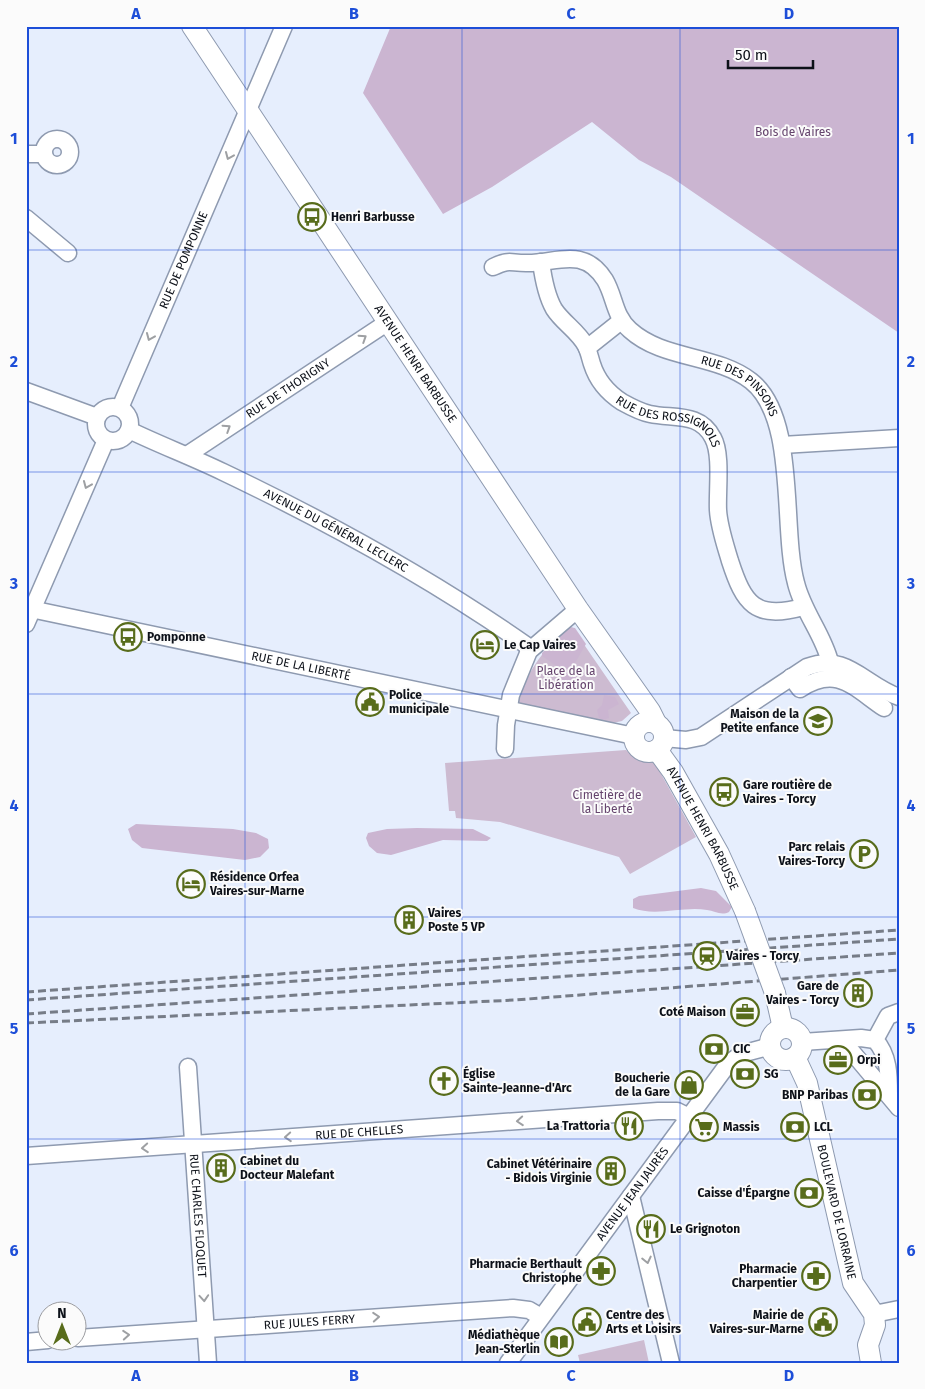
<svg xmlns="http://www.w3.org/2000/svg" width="925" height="1389" font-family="'Fira Sans',sans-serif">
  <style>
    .green { fill: #cdbbd1 }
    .forest { fill: #cbb5d1 }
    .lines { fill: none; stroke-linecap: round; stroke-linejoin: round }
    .minor-casing { stroke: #8e9ab0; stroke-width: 19 }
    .major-casing { stroke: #8e9ab0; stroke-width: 22 }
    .minor { stroke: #fff; stroke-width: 16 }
    .major { stroke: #fff; stroke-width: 20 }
    .rail { stroke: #767c87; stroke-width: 3; stroke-dasharray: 8 4; stroke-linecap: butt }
    .major-bridge-casing { stroke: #8e9ab0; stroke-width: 22; stroke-linecap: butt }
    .major-bridge { stroke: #fff; stroke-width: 20 }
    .oneway { stroke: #9ea0a3 }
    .grid { fill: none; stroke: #1d4ed8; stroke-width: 1; stroke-opacity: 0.55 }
    .labels { text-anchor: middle; stroke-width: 4; stroke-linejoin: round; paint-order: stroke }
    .park-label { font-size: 12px; fill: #65446d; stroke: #fbfbfb }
    .poi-label { font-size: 12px; font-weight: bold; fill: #0d1119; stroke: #fbfbfb; text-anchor: start }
    .street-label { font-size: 12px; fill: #0d1119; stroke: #fbfbfb }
    .neatline { fill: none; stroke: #1d4ed8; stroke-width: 2 }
    .grid-label { font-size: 16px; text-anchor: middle; font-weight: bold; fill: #1d4ed8 }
  </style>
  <rect width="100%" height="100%" fill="#e6eefd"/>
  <!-- green -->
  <path class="green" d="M572,627L631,713L622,721L613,723L519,703L517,700C531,667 543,648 572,627Z
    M626,750L637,760L655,763L696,837L630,874L619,857L500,822L456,818L455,811H449L445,763Z
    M644,1340L649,1363H580L578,1355Z"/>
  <!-- forest -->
  <path class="forest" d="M391,26H899V333L671,177L639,160L592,122L492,187L443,214L363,93Z
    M569,627L575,628L586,644L575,663L579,680L576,687L570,691L564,688L558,667L542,656V653Z
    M604,695L615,697L619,704L608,710L609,718L603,720L599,718L597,710L602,705Z
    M136,824L233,829L256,833L268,839L269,848L260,857L245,860L142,848L132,840L128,829Z
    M417,828L473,829L491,838L487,841L443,840L391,855L377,853L369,846L366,838L368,833L387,829Z
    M701,888L716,891L732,907L729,912C721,916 715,911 707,910C683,906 655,917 633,908V899L639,896Z"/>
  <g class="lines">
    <defs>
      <g id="minor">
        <circle cx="57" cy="152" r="13"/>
        <path d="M26,154H44"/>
        <path d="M26,218L68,253"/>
        <path id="s1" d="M541,262C543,277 546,295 554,309C563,323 578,331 586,346C589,352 590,358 592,364C597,380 608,393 622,402C631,407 640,412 650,414C674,419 700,412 713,438C722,454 717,491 718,510C719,527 725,544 730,561C744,604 755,620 803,607"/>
        <path id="s2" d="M493,267C510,259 509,263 526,263C555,264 583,245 605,280C615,297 614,316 630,330C663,360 716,354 751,381C798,418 781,528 796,583C803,612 823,634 830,662"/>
        <path d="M587,348L621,321"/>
        <path d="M26,391L97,417"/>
        <circle cx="113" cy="424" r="17"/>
        <path id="s3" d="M120,408L284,26"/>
        <path id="s4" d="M129,430C160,445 192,457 223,472C328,522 430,578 526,645L529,651"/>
        <path d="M782,445L899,438"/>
        <path id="s5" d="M187,455L388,322"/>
        <path id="s6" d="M26,608L634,736"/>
        <path d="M26,624L106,440"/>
        <path d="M791,677L800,689C837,665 853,687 884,708"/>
        <path d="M664,738L686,740L701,737L807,667C847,652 864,685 899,697"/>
        <path d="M505,749L506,725L511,695L529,651L578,609"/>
        <path d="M842,1040L899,1108"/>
        <path d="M875,1040L888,1016L899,1012"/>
        <path d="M802,1042L861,1038L875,1040C889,1055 889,1076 889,1095"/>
        <path id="s7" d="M188,1067L208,1363"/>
        <path id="s8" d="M26,1156L658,1111H677L689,1117"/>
        <path d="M631,1196L671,1363"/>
        <path d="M874,1314L899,1309"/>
        <path id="s9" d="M78,1338L513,1308L529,1310L541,1317"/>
        <path d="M26,1342L48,1340"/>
        <path id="s10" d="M508,1363L728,1064L741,1054L771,1046"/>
      </g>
      <g id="major">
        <path id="s11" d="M192,26L578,609L650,711L656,723"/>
        <circle cx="649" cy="737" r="15"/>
        <path id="s12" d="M657,750L673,772L719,854L745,911"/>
        <path d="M775,993L783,1028"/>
        <circle cx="786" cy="1044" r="16"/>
        <path id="s13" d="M795,1057L807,1083L853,1283L874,1314L875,1325L868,1345L871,1363"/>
      </g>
    </defs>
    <!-- minor casing -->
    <use href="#minor" class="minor-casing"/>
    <!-- major casing -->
    <use href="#major" class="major-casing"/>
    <!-- minor -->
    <use href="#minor" class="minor"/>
    <!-- major -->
    <use href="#major" class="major"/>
    <!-- rail -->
    <path class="rail" d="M26,992L899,930
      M26,1000L899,939
      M26,1014L899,953
      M26,1023L515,1000L899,970"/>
    <defs>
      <path id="major-bridge" d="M745,911L775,993"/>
    </defs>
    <!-- major-bridge casing -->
    <use href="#major-bridge" class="major-bridge-casing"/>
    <!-- major-bridge -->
    <use href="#major-bridge" class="major-bridge"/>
  </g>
  <!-- one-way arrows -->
  <defs><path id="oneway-chevron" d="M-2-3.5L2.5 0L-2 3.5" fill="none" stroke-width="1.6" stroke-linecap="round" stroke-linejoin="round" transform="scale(1.25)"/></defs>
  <g class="oneway">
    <use href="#oneway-chevron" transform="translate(229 156) rotate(113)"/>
    <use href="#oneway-chevron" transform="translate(150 337) rotate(113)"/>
    <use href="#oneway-chevron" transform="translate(363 338) rotate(-33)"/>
    <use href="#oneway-chevron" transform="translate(227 428) rotate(-33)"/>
    <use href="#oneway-chevron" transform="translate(87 485) rotate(113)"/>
    <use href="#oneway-chevron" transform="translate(520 1121) rotate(176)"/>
    <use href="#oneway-chevron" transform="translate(288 1137) rotate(176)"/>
    <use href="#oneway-chevron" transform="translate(145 1148) rotate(176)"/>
    <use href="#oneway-chevron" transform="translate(647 1260) rotate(77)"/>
    <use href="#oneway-chevron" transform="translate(204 1298) rotate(86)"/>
    <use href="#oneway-chevron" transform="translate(376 1317) rotate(-4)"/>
    <use href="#oneway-chevron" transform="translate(126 1335) rotate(-4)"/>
  </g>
  <!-- grid -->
  <path class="grid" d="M245,26V1363M462,26V1363M680,26V1363M26,250H899M26,472H899M26,694H899M26,917H899M26,1139H899"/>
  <!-- icons -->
  <defs>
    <symbol id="bus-ring" viewBox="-11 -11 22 22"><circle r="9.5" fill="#fbfbfb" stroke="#586c1b" stroke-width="1.5"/><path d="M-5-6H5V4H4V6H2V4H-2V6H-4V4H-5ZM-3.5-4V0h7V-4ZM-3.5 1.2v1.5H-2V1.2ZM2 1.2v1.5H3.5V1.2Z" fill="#586c1b"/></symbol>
    <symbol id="hotel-ring" viewBox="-11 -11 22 22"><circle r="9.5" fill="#fbfbfb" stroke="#586c1b" stroke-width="1.5"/><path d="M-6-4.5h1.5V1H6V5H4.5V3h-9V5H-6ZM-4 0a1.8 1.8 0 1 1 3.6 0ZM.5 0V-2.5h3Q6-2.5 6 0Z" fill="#586c1b"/></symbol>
    <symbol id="civic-ring" viewBox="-11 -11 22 22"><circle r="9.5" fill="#fbfbfb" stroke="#586c1b" stroke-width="1.5"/><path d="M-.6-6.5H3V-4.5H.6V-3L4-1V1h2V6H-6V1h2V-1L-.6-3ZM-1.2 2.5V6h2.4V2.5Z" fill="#586c1b"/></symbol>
    <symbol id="school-ring" viewBox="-11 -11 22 22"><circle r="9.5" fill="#fbfbfb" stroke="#586c1b" stroke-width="1.5"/><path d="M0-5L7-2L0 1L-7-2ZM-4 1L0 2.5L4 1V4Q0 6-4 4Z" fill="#586c1b"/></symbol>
    <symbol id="parking-ring" viewBox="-11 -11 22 22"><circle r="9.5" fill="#fbfbfb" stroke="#586c1b" stroke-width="1.5"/><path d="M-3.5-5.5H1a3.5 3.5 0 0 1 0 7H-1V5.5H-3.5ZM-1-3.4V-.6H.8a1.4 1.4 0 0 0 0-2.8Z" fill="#586c1b"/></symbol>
    <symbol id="building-ring" viewBox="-11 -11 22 22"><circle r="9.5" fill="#fbfbfb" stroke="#586c1b" stroke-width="1.5"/><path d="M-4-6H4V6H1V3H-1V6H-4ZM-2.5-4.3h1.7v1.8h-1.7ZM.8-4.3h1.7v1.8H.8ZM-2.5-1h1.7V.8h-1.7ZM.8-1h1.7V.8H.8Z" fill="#586c1b"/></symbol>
    <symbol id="station-ring" viewBox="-11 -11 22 22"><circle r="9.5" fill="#fbfbfb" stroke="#586c1b" stroke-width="1.5"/><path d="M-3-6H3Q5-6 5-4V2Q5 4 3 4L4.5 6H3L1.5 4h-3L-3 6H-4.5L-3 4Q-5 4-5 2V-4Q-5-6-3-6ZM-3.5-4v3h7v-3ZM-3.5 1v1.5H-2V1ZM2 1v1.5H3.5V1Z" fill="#586c1b"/></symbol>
    <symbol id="office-ring" viewBox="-11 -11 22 22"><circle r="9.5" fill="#fbfbfb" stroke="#586c1b" stroke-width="1.5"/><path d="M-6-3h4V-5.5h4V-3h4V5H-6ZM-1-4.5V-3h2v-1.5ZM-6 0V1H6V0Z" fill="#586c1b"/></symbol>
    <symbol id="bank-ring" viewBox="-11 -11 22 22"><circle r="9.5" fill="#fbfbfb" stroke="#586c1b" stroke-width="1.5"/><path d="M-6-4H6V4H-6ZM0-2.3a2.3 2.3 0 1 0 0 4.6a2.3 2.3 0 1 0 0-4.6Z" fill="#586c1b"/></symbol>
    <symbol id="church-ring" viewBox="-11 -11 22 22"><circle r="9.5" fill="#fbfbfb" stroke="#586c1b" stroke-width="1.5"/><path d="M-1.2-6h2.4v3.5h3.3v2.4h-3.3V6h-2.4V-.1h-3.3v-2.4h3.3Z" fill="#586c1b"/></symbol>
    <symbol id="shop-ring" viewBox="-11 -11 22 22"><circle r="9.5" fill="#fbfbfb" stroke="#586c1b" stroke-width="1.5"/><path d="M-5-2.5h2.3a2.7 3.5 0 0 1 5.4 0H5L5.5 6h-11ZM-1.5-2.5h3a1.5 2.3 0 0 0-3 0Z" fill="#586c1b"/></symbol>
    <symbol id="restaurant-ring" viewBox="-11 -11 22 22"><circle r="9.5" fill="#fbfbfb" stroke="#586c1b" stroke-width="1.5"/><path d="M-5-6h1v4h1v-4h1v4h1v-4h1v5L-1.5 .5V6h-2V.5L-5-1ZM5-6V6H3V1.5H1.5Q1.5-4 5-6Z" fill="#586c1b"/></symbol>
    <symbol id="supermarket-ring" viewBox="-11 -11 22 22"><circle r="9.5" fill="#fbfbfb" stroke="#586c1b" stroke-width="1.5"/><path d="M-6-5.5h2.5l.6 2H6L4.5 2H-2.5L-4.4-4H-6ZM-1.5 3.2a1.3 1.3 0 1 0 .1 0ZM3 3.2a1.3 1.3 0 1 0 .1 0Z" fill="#586c1b"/></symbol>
    <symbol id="pharmacy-ring" viewBox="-11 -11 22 22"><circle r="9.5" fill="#fbfbfb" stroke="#586c1b" stroke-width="1.5"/><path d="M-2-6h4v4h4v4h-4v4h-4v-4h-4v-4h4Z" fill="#586c1b"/></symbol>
    <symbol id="library-ring" viewBox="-11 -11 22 22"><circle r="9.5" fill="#fbfbfb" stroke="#586c1b" stroke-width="1.5"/><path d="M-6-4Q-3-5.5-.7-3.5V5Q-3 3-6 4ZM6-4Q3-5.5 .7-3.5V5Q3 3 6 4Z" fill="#586c1b"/></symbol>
  </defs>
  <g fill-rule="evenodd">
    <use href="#bus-ring" x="296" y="201" width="32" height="32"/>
    <use href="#bus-ring" x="112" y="621" width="32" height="32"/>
    <use href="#hotel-ring" x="469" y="629" width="32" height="32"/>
    <use href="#civic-ring" x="354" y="686" width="32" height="32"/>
    <use href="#school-ring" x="802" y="705" width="32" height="32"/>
    <use href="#bus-ring" x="708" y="776" width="32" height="32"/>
    <use href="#parking-ring" x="848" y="838" width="32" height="32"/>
    <use href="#hotel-ring" x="175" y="868" width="32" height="32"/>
    <use href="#building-ring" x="393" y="904" width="32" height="32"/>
    <use href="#station-ring" x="691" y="940" width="32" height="32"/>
    <use href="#building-ring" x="842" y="977" width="32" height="32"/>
    <use href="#office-ring" x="729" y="996" width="32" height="32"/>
    <use href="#bank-ring" x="698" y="1033" width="32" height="32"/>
    <use href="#office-ring" x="822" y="1044" width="32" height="32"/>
    <use href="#bank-ring" x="729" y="1058" width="32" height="32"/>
    <use href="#church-ring" x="428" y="1065" width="32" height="32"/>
    <use href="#shop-ring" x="673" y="1069" width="32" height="32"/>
    <use href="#bank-ring" x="851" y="1079" width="32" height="32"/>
    <use href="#restaurant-ring" x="613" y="1110" width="32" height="32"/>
    <use href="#supermarket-ring" x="688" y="1111" width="32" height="32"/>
    <use href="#bank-ring" x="779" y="1111" width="32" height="32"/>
    <use href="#building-ring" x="205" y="1152" width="32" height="32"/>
    <use href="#building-ring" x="595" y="1155" width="32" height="32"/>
    <use href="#bank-ring" x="793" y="1177" width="32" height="32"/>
    <use href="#restaurant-ring" x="635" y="1213" width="32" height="32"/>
    <use href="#pharmacy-ring" x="585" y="1255" width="32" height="32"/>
    <use href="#pharmacy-ring" x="800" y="1260" width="32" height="32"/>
    <use href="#civic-ring" x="571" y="1306" width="32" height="32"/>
    <use href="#civic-ring" x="807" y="1306" width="32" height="32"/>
    <use href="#library-ring" x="543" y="1326" width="32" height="32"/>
  </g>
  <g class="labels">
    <!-- park labels -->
    <g class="park-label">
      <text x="793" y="136">Bois de Vaires</text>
      <text x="566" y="675">Place de la<tspan x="566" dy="14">Libération</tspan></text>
      <text x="607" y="799">Cimetière de<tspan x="607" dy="14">la Liberté</tspan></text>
    </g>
    <!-- poi labels -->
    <g class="poi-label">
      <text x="331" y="221">Henri Barbusse</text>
      <text x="147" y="641">Pomponne</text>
      <text x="504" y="649">Le Cap Vaires</text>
      <text x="389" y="699">Police<tspan x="389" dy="14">municipale</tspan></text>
      <text x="799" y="718" text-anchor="end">Maison de la<tspan x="799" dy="14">Petite enfance</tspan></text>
      <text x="743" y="789">Gare routière de<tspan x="743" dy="14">Vaires - Torcy</tspan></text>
      <text x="845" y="851" text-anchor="end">Parc relais<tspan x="845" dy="14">Vaires-Torcy</tspan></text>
      <text x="210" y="881">Résidence Orfea<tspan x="210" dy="14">Vaires-sur-Marne</tspan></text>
      <text x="428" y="917">Vaires<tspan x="428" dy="14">Poste 5 VP</tspan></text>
      <text x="726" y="960">Vaires - Torcy</text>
      <text x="839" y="990" text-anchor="end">Gare de<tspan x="839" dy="14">Vaires - Torcy</tspan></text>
      <text x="726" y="1016" text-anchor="end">Coté Maison</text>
      <text x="733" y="1053">CIC</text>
      <text x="857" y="1064">Orpi</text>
      <text x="463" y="1078">Église<tspan x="463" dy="14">Sainte-Jeanne-d'Arc</tspan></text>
      <text x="764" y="1078">SG</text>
      <text x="670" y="1082" text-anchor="end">Boucherie<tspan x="670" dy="14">de la Gare</tspan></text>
      <text x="848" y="1099" text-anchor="end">BNP Paribas</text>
      <text x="610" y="1130" text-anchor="end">La Trattoria</text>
      <text x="723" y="1131">Massis</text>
      <text x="814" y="1131">LCL</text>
      <text x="240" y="1165">Cabinet du<tspan x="240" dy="14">Docteur Malefant</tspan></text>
      <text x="592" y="1168" text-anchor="end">Cabinet Vétérinaire<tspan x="592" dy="14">- Bidois Virginie</tspan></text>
      <text x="790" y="1197" text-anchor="end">Caisse d'Épargne</text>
      <text x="670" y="1233">Le Grignoton</text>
      <text x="582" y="1268" text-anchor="end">Pharmacie Berthault<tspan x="582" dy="14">Christophe</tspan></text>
      <text x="797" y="1273" text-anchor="end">Pharmacie<tspan x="797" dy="14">Charpentier</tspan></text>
      <text x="606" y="1319">Centre des<tspan x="606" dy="14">Arts et Loisirs</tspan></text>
      <text x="804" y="1319" text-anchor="end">Mairie de<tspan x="804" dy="14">Vaires-sur-Marne</tspan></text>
      <text x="540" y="1339" text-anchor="end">Médiathèque<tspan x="540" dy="14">Jean-Sterlin</tspan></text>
    </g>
    <!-- street labels -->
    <g class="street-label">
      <text dy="4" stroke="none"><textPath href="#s3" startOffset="161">RUE DE POMPONNE</textPath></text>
      <text dy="4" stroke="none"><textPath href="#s11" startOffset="405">AVENUE HENRI BARBUSSE</textPath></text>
      <text dy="4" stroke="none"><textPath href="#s5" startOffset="121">RUE DE THORIGNY</textPath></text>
      <text dy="4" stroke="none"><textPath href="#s2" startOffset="304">RUE DES PINSONS</textPath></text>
      <text dy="4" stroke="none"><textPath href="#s1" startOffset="219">RUE DES ROSSIGNOLS</textPath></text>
      <text dy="4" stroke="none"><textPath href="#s4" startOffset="230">AVENUE DU GÉNÉRAL LECLERC</textPath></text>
      <text dy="4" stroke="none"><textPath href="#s6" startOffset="281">RUE DE LA LIBERTÉ</textPath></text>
      <text dy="4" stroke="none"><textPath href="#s12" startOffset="91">AVENUE HENRI BARBUSSE</textPath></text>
      <text dy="4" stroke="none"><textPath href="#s8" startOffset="334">RUE DE CHELLES</textPath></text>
      <text dy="4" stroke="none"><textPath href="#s10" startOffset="210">AVENUE JEAN JAURÈS</textPath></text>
      <text dy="4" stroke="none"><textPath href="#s13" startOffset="161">BOULEVARD DE LORRAINE</textPath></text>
      <text dy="4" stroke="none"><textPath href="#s7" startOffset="149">RUE CHARLES FLOQUET</textPath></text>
      <text dy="4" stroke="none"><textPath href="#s9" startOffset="232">RUE JULES FERRY</textPath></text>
    </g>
  </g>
  <!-- border -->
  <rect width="925" height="1389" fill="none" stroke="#fbfbfb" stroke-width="55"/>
  <!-- north arrow -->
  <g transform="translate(62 1326)"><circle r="24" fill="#fbfbfb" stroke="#9c9da1"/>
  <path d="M0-4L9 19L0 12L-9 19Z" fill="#586c1b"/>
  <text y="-8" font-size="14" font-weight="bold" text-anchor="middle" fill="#0d1119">N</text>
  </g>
  <!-- scale -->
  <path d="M728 60v8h85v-8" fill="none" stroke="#0d1119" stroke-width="2.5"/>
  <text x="735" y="60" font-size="15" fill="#0d1119" stroke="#fbfbfb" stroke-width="4" paint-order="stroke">50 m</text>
  <rect x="28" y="28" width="870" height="1334" class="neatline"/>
  <g class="grid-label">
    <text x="136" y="19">A</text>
    <text x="354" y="19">B</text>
    <text x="571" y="19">C</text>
    <text x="789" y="19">D</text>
    <text x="14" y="144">1</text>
    <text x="911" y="144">1</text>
    <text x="14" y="367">2</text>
    <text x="911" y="367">2</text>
    <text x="14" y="589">3</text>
    <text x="911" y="589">3</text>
    <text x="14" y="811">4</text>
    <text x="911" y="811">4</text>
    <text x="14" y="1034">5</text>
    <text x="911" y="1034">5</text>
    <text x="14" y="1256">6</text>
    <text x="911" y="1256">6</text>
    <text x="136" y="1381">A</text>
    <text x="354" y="1381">B</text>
    <text x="571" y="1381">C</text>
    <text x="789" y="1381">D</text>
  </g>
</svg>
